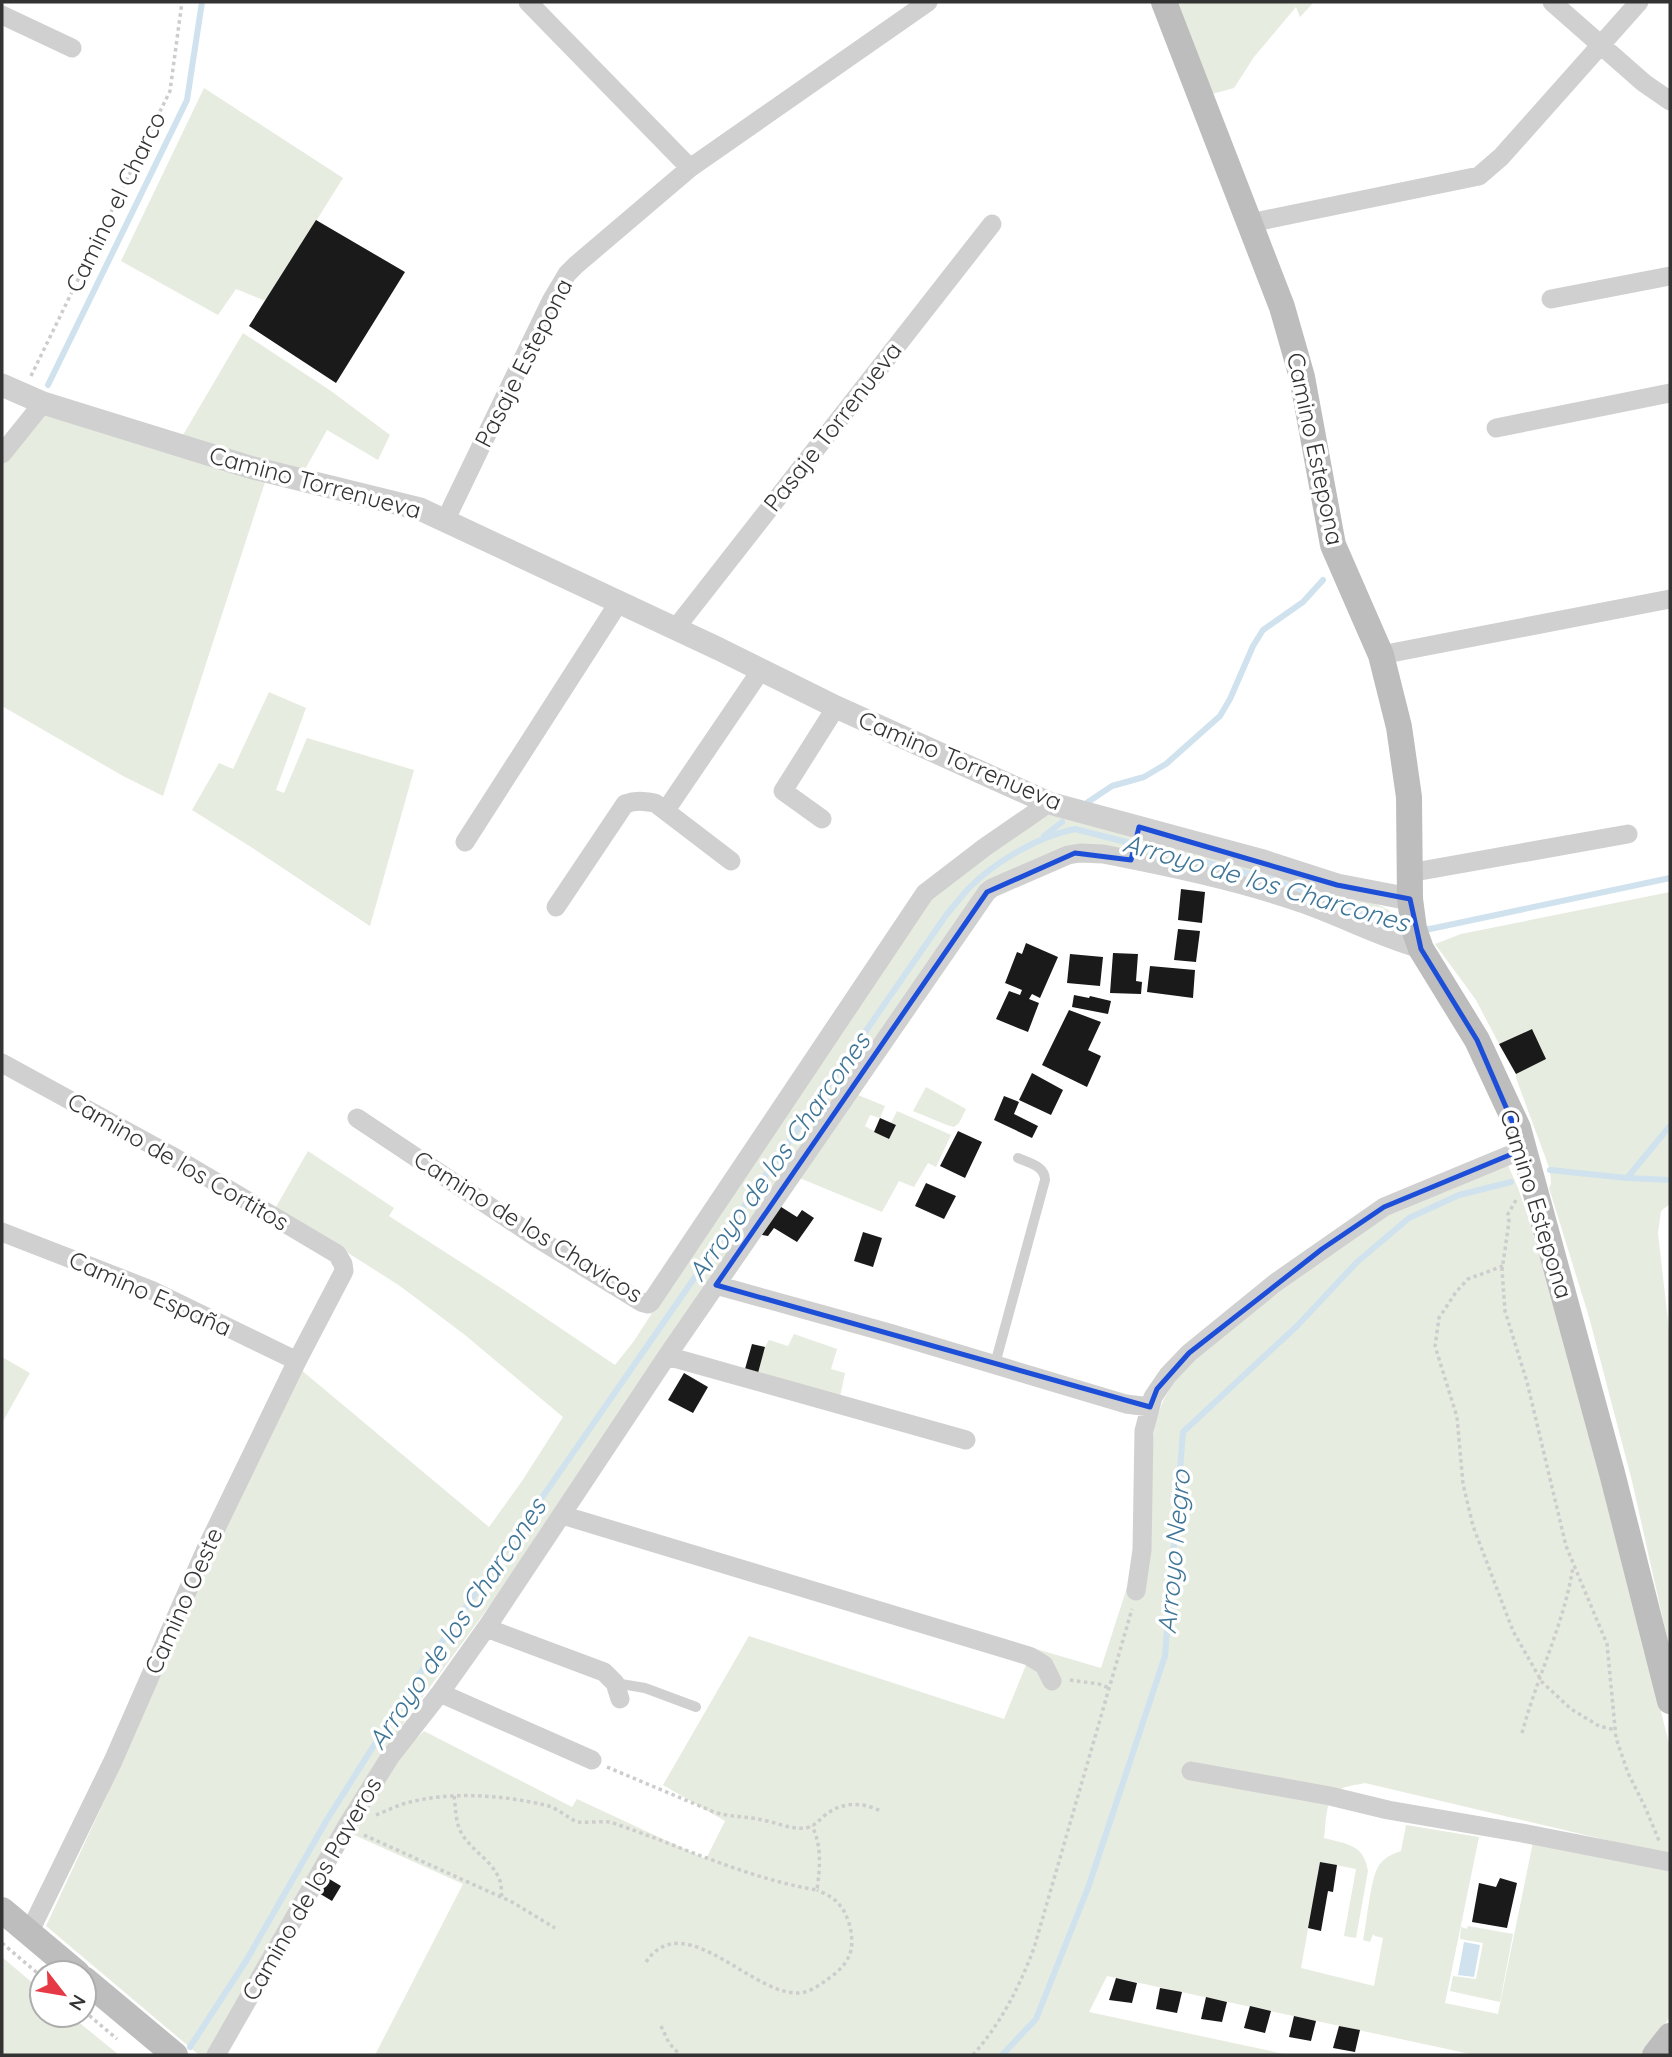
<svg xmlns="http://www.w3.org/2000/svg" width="1672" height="2057" font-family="Quicksand,sans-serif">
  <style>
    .green { fill: #e6ecdf }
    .water { fill: #cfe2ee }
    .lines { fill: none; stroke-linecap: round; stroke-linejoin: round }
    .stream { stroke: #cfe2ee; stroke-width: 6 }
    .building { fill: #1a1a1a }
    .path { stroke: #cdcdcd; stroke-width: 3.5; stroke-dasharray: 3.5 3.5; stroke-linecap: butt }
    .service { stroke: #d0d0d0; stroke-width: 10 }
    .minor { stroke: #d0d0d0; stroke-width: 19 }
    .tertiary { stroke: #d0d0d0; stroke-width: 23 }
    .secondary { stroke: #bdbdbd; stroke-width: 26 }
    .marked { fill: none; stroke: #1d4ed8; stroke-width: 5; stroke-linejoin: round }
    .labels { text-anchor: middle; stroke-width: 7; stroke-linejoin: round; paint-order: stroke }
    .street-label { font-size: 24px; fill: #333; stroke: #fff }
    .water-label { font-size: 26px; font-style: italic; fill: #3f7597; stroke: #fff }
  </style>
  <rect width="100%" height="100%" fill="#fff"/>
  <!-- green -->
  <path class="green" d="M1174,2H1314L1300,17L1296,7L1254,57L1234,88L1212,94Z
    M204,88L343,178L266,301L236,289L218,315L121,261Z
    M243,333L331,391L390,435L378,460L327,430L303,473L183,435Z
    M46,408L266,479L163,796L123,776L2,706V464Z
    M269,692L306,708L276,790L284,793L307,738L414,770L370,926L251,847L192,810L219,763L233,769Z
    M1048,815L1066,816L1134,833L1128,856L1082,845L989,884L529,1552L405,1721L343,1819L209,2055H199L46,1926L107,1795L221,1530L300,1369L489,1527L522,1481L563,1417L465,1335L400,1286L276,1207L308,1151L394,1208L389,1216L504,1290L615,1365L634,1341L717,1212L929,900L954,877Z
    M1143,837L1253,866L1250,879L1139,852Z
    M1264,868L1375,903L1392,912L1401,937L1261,882Z
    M1670,892V1204L1661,1211L1658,1233L1670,1339V1651L1632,1481L1589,1317L1549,1188L1551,1184L1550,1170L1516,1078V1074L1545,1059L1531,1029L1499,1044L1476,1000L1435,944L1461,934Z
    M926,1087L966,1109L959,1123L954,1127L947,1125L913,1111Z
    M858,1095L885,1106L880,1118L870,1115L865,1126L888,1139L896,1126L891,1123L897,1111L951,1135L936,1167L928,1163L914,1187L899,1181L882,1212L797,1177Z
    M1508,1165L1518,1188L1528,1217L1566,1348L1638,1618L1670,1748V1855L1365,1783C1356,1785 1344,1786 1337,1791C1325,1800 1326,1824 1324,1838C1346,1844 1364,1844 1368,1871L1356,1938L1344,1936L1356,1869L1320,1862L1301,1968L1374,1986L1383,1938L1375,1936L1373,1934L1370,1942L1363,1940C1367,1923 1370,1881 1378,1867C1383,1858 1392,1854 1401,1851L1406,1825L1479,1837L1445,2003L1498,2014L1533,1842L1670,1870L1669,2017L1665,2025L1643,2055H1475L1107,1976L1089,2012L1289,2055H375L463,1884L352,1834L356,1831L400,1754L424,1731L572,1807L577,1799L706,1859L725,1821L663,1785L749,1636L1004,1719L1033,1648L1101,1668L1134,1566L1156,1419L1164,1399L1180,1372L1296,1274L1379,1219Z
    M794,1334L837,1349L831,1369L845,1373L840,1397L758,1373L765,1347L769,1340L788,1346Z
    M2,1357L30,1373L2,1423Z
    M1468,1926L1513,1934L1500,2002L1450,1991L1453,1976L1476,1979L1483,1943L1460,1939L1461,1927L1467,1929Z
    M2,1957L42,1991V2015H70L119,2055H2Z"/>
  <!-- water -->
  <path class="water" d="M1464,1942L1480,1945L1474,1977L1458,1975Z"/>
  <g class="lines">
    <!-- stream -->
    <path class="stream" d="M48,385L187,100L202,2
      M1088,802L1112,786L1144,777L1166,764L1220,716L1230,699L1253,646L1263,630L1303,602L1323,580
      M1044,836L1062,822
      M1422,928L1430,929L1670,878
      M1550,1170L1627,1178L1670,1126
      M1627,1178L1670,1180
      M190,2047L246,1961L328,1818L414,1682L947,914C954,906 961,897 968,889C994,862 1039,836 1075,829L1271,879L1394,924L1408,926
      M1002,2055L1036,2019L1088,1888L1165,1656L1183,1432L1298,1325L1356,1263L1409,1218L1459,1195L1511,1182"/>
  </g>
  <!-- building -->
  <path class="building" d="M316,220L405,272L336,383L249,326Z
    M1181,889L1205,892L1202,923L1178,920Z
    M1178,929L1200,931L1196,962L1174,960Z
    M1026,943L1058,957L1040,998L1032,994L1029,999L1039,1003L1028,1032L996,1019L1009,991L1020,995L1022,990L1005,983L1017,952L1022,954Z
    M1113,953L1138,954L1136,981L1142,982L1141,994L1110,993Z
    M1070,954L1103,957L1100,986L1067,983Z
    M1150,966L1195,970L1193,998L1147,992Z
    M1074,995L1089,998L1090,996L1111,1001L1108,1014L1072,1007Z
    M1069,1010L1101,1022L1088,1050L1101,1056L1087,1087L1042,1065Z
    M1532,1029L1546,1059L1516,1074L1499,1044Z
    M1032,1073L1063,1090L1051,1115L1019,1100Z
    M1004,1096L1019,1102L1014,1114L1038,1126L1032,1138L994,1120Z
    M880,1118L896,1125L889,1139L874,1132Z
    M958,1131L982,1142L965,1178L940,1166Z
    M926,1183L956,1196L944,1219L915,1206Z
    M778,1205L797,1217L802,1210L814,1218L797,1242L774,1228L768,1236L757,1234Z
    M863,1232L882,1238L873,1267L854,1261Z
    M752,1344L765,1347L758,1373L745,1369Z
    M684,1373L708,1387L693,1413L668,1400Z
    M1320,1862L1337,1865L1333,1892L1328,1891L1321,1931L1308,1928Z
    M326,1877L341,1886L332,1901L317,1892Z
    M1500,1878L1517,1883L1507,1928L1472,1922L1479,1883L1496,1887Z
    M1116,1978L1137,1983L1132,2003L1109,2000Z
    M1160,1988L1182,1992L1177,2013L1156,2009Z
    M1206,1997L1227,2002L1222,2022L1201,2019Z
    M1250,2006L1271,2011L1265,2033L1244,2028Z
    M1294,2016L1316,2021L1311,2041L1289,2037Z
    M1339,2026L1360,2030L1355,2052L1333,2048Z"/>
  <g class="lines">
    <!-- path -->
    <path class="path" d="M31,376L170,91L182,2
      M1516,1200L1508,1214L1509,1222L1502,1270L1505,1311L1527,1382L1566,1546L1607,1644L1616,1738L1628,1773L1645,1807L1660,1843
      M1503,1266L1468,1279L1456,1292L1439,1318L1435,1346L1457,1417L1463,1484L1473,1526L1513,1631L1542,1682L1571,1709L1599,1726L1616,1730
      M1070,1680L1099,1684L1109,1688
      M1522,1733C1537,1677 1564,1624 1573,1567
      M607,1767L714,1812C730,1817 742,1816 757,1819C773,1821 791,1830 806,1828C815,1826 818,1821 824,1816C842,1801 862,1802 881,1811
      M454,1796C456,1809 455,1822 462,1834C472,1851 494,1862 500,1881C502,1886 501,1893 502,1898
      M376,1815C386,1811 396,1806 406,1803C451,1791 501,1795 545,1805C557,1807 570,1820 578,1822C588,1823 600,1821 610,1822C679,1845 745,1878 817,1890C820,1867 822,1846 812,1826
      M364,1835L512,1902L555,1928
      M2,1943L42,1977
      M646,1962C686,1903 758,2004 805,1992C813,1990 821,1984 828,1979C838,1972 848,1963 851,1950C854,1934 848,1912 836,1901C831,1896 823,1893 817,1890
      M84,2011L117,2039
      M661,2026L669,2043L680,2055
      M973,2055C1001,2023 1019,1988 1034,1948L1132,1609"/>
    <!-- service -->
    <path class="service" d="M995,1364L1045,1180C1045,1166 1029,1163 1018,1158
      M615,1683L645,1688L696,1707"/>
    <!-- minor -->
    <path class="minor" d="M528,2L690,168
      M1552,2L1644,83L1670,101
      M2,15L72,48
      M1250,223L1479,176L1501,157L1639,2
      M1551,299L1670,276
      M1496,428L1670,393
      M2,454L43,403
      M445,521L551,301L567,274L576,265L690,168L928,2
      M675,629L992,224
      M1381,655L1670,599
      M666,810L761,670
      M822,819L783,791L836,707
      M465,842L619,602
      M1409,873L1628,834
      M556,907L625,804C636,800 643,801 655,803L731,861
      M2,1063L172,1156L337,1254L343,1264L344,1271L297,1361L205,1551L113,1761L29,1933
      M357,1118L540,1240L641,1302L648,1304L651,1302L925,893L985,847L1049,803
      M2,1232L151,1290L297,1361
      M716,1285L889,1333L1126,1404L1150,1407
      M667,1356L966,1440
      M562,1515L1029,1656L1044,1665L1052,1681
      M1136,1591L1142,1550L1144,1431L1153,1397L1168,1375L1189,1353L1275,1283L1384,1207L1524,1149
      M487,1627L497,1632L604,1672L615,1683L620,1699
      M440,1693L592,1760
      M1191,1771L1330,1796L1388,1810L1522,1833L1670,1862
      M216,2055L348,1824L390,1757L440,1693L489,1624L667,1356L987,892L992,888L1068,855L1080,853L1103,854C1169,867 1237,881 1301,903C1342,917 1380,938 1421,949"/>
    <!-- tertiary -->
    <path class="tertiary" d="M2,385L43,403L253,468L420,509L719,649L836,707L1049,803L1260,860L1337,885L1410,899"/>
    <!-- secondary -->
    <path class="secondary" d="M1164,2L1282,307L1302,377L1333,545L1381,655L1399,727L1409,797L1410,899L1414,929L1421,949L1477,1040L1518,1128L1612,1473L1670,1701
      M2,1910L77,1973
      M84,1979L175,2055
      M1655,2055L1670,2036"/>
  </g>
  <!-- marked area -->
  <path class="marked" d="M1139,827L1337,885L1410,899L1421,949L1477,1040L1524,1149L1384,1207L1322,1249L1189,1353L1157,1389L1150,1407L716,1285L987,892L1075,853L1131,860Z"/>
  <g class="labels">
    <!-- street labels -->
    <g class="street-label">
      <text transform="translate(116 202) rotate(-64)" y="8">Camino el Charco</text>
      <text transform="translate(524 363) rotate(-63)" y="8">Pasaje Estepona</text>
      <text transform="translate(833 427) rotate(-52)" y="8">Pasaje Torrenueva</text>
      <text transform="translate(1315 449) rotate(78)" y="8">Camino Estepona</text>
      <text transform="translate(315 483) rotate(15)" y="8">Camino Torrenueva</text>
      <text transform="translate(960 761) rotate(23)" y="8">Camino Torrenueva</text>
      <text transform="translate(178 1162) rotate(30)" y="8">Camino de los Cortitos</text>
      <text transform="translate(1536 1204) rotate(73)" y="8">Camino Estepona</text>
      <text transform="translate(528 1227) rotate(32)" y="8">Camino de los Chavicos</text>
      <text transform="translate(150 1294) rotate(24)" y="8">Camino España</text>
      <text transform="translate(184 1601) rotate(-66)" y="8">Camino Oeste</text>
      <text transform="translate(312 1889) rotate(-60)" y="8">Camino de los Paveros</text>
    </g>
    <!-- water labels -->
    <g class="water-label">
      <text transform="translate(1266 883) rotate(16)" y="9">Arroyo de los Charcones</text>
      <text transform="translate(779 1157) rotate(-55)" y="9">Arroyo de los Charcones</text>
      <text transform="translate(1174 1552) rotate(-85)" y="9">Arroyo Negro</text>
      <text transform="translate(457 1624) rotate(-56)" y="9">Arroyo de los Charcones</text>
    </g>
  </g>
  <!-- border -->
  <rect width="1672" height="2057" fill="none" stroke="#333333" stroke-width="7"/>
  <!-- north arrow -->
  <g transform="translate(63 1994) rotate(121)"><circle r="33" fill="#ffffff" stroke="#adadad" stroke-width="2"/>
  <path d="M0-5L12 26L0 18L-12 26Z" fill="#e63946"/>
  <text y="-10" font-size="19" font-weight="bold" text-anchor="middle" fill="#333333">N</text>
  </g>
</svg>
